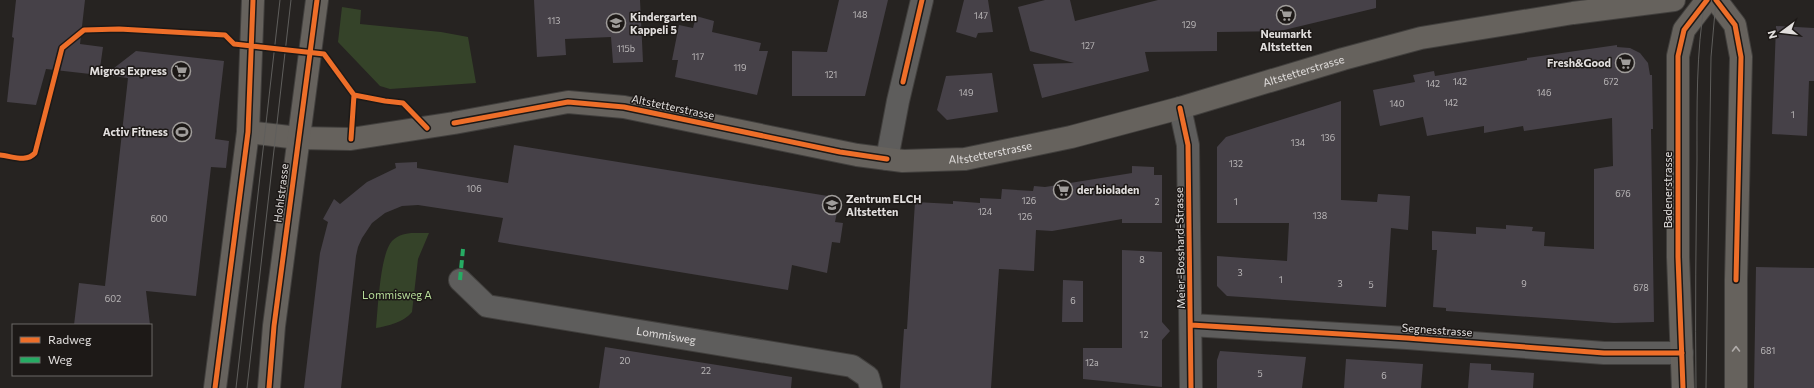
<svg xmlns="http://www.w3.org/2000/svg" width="1814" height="388" font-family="Commissioner,sans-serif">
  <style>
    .green { fill: #354329 }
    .building { fill: #464148 }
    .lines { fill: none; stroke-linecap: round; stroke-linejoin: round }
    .street-casing { stroke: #413f3d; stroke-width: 24 }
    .secondary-casing { stroke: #413f3d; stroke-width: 24 }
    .street { stroke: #5e5d5c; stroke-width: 22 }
    .secondary { stroke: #66625d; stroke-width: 22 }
    .tram { stroke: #5f5e5c; stroke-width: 1 }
    .quiet { stroke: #26ab63; stroke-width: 4; stroke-dasharray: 8 4; stroke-linecap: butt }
    .cycleway-casing { stroke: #1d1917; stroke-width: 8 }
    .cycleway { stroke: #ee6e29; stroke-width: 5 }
    .oneway { stroke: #b0acaa }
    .labels { text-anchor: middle; stroke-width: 3; stroke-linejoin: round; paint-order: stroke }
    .number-label { font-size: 9px; fill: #bab7b8 }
    .poi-label { font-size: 11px; font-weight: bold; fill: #e1dedd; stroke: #1d1917; text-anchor: start }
    .street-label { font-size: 11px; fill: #e1dedd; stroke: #1d1917 }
    .park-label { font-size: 11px; fill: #b7de9a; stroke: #1d1917 }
  </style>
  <rect width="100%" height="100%" fill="#262321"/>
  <!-- green -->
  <path class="green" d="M342,7L361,10L360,24L441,32L468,37L476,83L390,89L380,86L338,42Z
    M414,233H429L418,259L412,312C404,322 388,326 376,328C378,309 380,254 392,241C398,235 406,233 414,233Z"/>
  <!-- building -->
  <path class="building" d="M16,0H85L80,44L103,47L99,75L46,69L36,105L7,102L14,38L12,37Z
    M534,0H640L643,62L613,63L611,37L565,39L566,55L537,57Z
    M839,0H888L865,96H792V51L827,52Z
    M964,0H988L993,32L978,33L976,38L956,32Z
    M1045,0H1070L1075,21L1158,0H1376V8L1280,31L1217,32V51L1145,52L1149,71L1042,98L1033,64L1074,63L1030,51L1018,7Z
    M696,16L714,21L712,32L761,43L759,51H768L757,95L675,77L678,60H672L679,25L693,28Z
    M1776,26L1814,28V81H1809L1807,136L1772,134Z
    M1617,45V47L1630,48L1640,53L1648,63L1650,75H1652L1653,129H1651L1654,322L1614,323L1446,311V308L1433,307L1437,250H1432V231L1476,234V227L1506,229V225L1533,227L1532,231L1545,232L1544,246L1594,249V169L1613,166L1612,118L1524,131L1523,126L1484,133V126L1427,136L1423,117L1380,126L1373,90L1415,82L1413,75L1434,71L1435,76L1527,60V58Z
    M136,51L224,61L215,139L229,141L226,168L211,167L196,296L146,291L150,325H74L79,283L105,286L128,78L105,75Z
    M992,73L998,112L947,120L937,110L946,76Z
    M1341,101V200L1377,202L1378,194L1410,196L1408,230L1391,228L1386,307L1227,296L1217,286V256L1287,261L1289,223H1217V147L1226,137Z
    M514,145L840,198L835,222L843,223L840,243L832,242L827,273L792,265L788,290L498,242L503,218L418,205L402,206L385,213L372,223L362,238L358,247L356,256L341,388H304L320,253L328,222L323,219L334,199L340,204L367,182L396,168L395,163L417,162V168L508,183Z
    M1132,166L1154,167V175H1162V223H1122V219L1052,231L1036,230L1034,271L999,269L991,388H900L904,329H907L915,202L953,204V201L980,203V198L1001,199L1002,189L1033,191L1034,186L1045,187L1132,173Z
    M1122,250L1162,252V322L1170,331L1162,340V387L1083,379V348H1122Z
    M1756,267L1814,268V388H1754Z
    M1063,280L1083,281V322H1062Z
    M605,347L792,377L791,388H599Z
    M1220,351L1306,357L1302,388H1217V360Z
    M1346,359L1423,364L1421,388H1344Z
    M1470,363L1491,364V370L1534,373L1533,388H1468Z"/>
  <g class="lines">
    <defs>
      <g id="street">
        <path d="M1180,108L1188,145L1191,388"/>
        <path d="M887,159L898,101L922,0"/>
        <path id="s1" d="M460,280L487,306L852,366L868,377L871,388"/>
        <path d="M1191,325L1407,338L1604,353H1682"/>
      </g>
      <g id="secondary">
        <path d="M1716,0L1735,25L1741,57L1736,280V388"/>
        <path id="s2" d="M248,132L298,138L351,139L454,123L568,102L624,107L857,155L903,161L965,159L1071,137L1180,108L1343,59L1421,38L1573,13L1674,0"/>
        <path d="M215,388L248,132L253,0"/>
        <path d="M269,388L274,326L317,0"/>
        <path d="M1683,388L1678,257V56L1684,30L1707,0"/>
      </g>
    </defs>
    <!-- street casing -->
    <use href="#street" class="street-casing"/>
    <!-- secondary casing -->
    <use href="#secondary" class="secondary-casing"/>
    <!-- street -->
    <use href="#street" class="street"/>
    <!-- secondary -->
    <use href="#secondary" class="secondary"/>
    <!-- tram -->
    <path class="tram" d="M236,388L280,0
      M247,388L291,0
      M1696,388C1695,312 1696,236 1697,160C1697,107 1696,53 1705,0
      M1706,388L1711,57L1716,0"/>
    <!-- quiet -->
    <path class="quiet" d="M460,280L463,249"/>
    <defs>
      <path id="cycleway" d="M1716,0L1735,25L1741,57L1736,280
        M903,82L922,0
        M354,95L385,101L403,103L427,128
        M1180,108L1188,145L1191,388
        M454,123L568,102L624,107L840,152L887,159
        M0,155C12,156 26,163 35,153L62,48L84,30L119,29L225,35L234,44L324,54L354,95L351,139
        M1191,325L1407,338L1604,353H1682
        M215,388L248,132L253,0
        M269,388L274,326L317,0
        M1683,388L1678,257V56L1684,30L1707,0"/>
    </defs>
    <!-- cycleway casing -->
    <use href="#cycleway" class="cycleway-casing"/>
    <!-- cycleway -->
    <use href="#cycleway" class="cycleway"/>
  </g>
  <!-- one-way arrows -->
  <defs><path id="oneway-chevron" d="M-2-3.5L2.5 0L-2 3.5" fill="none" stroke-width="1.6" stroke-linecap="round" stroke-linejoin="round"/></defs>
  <use class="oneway" href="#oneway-chevron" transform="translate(1736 349) rotate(-90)"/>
  <!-- icons -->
  <defs>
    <symbol id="supermarket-ring" viewBox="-11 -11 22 22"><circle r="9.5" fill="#1d1917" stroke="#a09d9b" stroke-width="1.5"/><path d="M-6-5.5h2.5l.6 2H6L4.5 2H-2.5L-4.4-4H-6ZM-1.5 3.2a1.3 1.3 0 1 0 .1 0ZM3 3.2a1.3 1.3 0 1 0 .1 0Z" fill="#a09d9b"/></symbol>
    <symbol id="school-ring" viewBox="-11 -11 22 22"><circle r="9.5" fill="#1d1917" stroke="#a09d9b" stroke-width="1.5"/><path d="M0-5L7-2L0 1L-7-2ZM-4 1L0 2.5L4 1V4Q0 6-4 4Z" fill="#a09d9b"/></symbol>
    <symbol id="stadium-ring" viewBox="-11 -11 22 22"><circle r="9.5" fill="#1d1917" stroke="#a09d9b" stroke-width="1.5"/><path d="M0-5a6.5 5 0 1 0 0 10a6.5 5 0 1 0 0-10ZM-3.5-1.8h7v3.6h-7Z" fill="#a09d9b"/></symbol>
  </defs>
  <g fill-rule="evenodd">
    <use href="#supermarket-ring" x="1275" y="4" width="22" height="22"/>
    <use href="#school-ring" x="605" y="12" width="22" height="22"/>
    <use href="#supermarket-ring" x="1614" y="52" width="22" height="22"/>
    <use href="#supermarket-ring" x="170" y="60" width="22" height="22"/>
    <use href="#stadium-ring" x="171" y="121" width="22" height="22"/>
    <use href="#supermarket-ring" x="1052" y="179" width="22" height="22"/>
    <use href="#school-ring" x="821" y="194" width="22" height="22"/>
  </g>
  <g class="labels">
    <!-- number labels -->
    <g class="number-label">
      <text x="860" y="18">148</text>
      <text x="981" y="19">147</text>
      <text x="554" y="24">113</text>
      <text x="1189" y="28">129</text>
      <text x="1088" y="49">127</text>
      <text x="626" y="52">115b</text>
      <text x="698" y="60">117</text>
      <text x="740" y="71">119</text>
      <text x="831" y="78">121</text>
      <text x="1460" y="85">142</text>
      <text x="1611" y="85">672</text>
      <text x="1433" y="87">142</text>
      <text x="966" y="96">149</text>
      <text x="1544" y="96">146</text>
      <text x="1451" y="106">142</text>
      <text x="1397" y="107">140</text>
      <text x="1793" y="118">1</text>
      <text x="1328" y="141">136</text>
      <text x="1298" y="146">134</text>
      <text x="1236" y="167">132</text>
      <text x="474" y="192">106</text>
      <text x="1623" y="197">676</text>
      <text x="1029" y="204">126</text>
      <text x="1157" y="205">2</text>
      <text x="1236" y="205">1</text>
      <text x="985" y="215">124</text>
      <text x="1320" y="219">138</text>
      <text x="1025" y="220">126</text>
      <text x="159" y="222">600</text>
      <text x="1142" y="263">8</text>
      <text x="1240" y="276">3</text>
      <text x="1281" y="283">1</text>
      <text x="1340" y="287">3</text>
      <text x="1524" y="287">9</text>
      <text x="1371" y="288">5</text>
      <text x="1641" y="291">678</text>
      <text x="113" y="302">602</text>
      <text x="1073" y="304">6</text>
      <text x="1144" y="338">12</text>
      <text x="1768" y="354">681</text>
      <text x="625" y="364">20</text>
      <text x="1092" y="366">12a</text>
      <text x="706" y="374">22</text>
      <text x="1260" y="377">5</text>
      <text x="1384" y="379">6</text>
    </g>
    <!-- poi labels -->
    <g class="poi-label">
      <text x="630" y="21">Kindergarten<tspan x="630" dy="13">Kappeli 5</tspan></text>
      <text x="1286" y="38" text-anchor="middle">Neumarkt<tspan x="1286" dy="13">Altstetten</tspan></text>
      <text x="1611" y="67" text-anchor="end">Fresh&amp;Good</text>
      <text x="167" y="75" text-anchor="end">Migros Express</text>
      <text x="168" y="136" text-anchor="end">Activ Fitness</text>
      <text x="1077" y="194">der bioladen</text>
      <text x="846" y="203">Zentrum ELCH<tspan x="846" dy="13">Altstetten</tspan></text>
    </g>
    <!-- street labels -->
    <g class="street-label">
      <text dy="4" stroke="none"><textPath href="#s2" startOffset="1076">Altstetterstrasse</textPath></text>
      <text transform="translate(673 107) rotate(12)" y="4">Altstetterstrasse</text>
      <text dy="4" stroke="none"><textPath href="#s2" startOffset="752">Altstetterstrasse</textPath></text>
      <text transform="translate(1668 190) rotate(-90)" y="4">Badenerstrasse</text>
      <text transform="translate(281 193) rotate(-83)" y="4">Hohlstrasse</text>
      <text transform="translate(1180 248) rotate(-91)" y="4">Meier-Bosshard-Strasse</text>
      <text transform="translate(1437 330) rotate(4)" y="4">Segnesstrasse</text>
      <text dy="4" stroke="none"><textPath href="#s1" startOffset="219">Lommisweg</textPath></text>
    </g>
    <!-- park labels -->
    <g class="park-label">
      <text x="397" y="299">Lommisweg A</text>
    </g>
  </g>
  <!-- legend -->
  <rect x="12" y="324" width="140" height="52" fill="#1d1917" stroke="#6b6866"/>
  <rect x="20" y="337" width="20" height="6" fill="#ee6e29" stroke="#6b6866"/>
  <text x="48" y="344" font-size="12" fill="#e1dedd">Radweg</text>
  <rect x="20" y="357" width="20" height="6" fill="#26ab63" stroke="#6b6866"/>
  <text x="48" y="364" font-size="12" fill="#e1dedd">Weg</text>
  <!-- north arrow -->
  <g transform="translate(1782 32) rotate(255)" stroke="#1d1917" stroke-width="3" paint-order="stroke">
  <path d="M0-3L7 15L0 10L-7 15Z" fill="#e1dedd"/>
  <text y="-6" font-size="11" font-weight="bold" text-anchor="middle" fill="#e1dedd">N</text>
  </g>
</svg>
